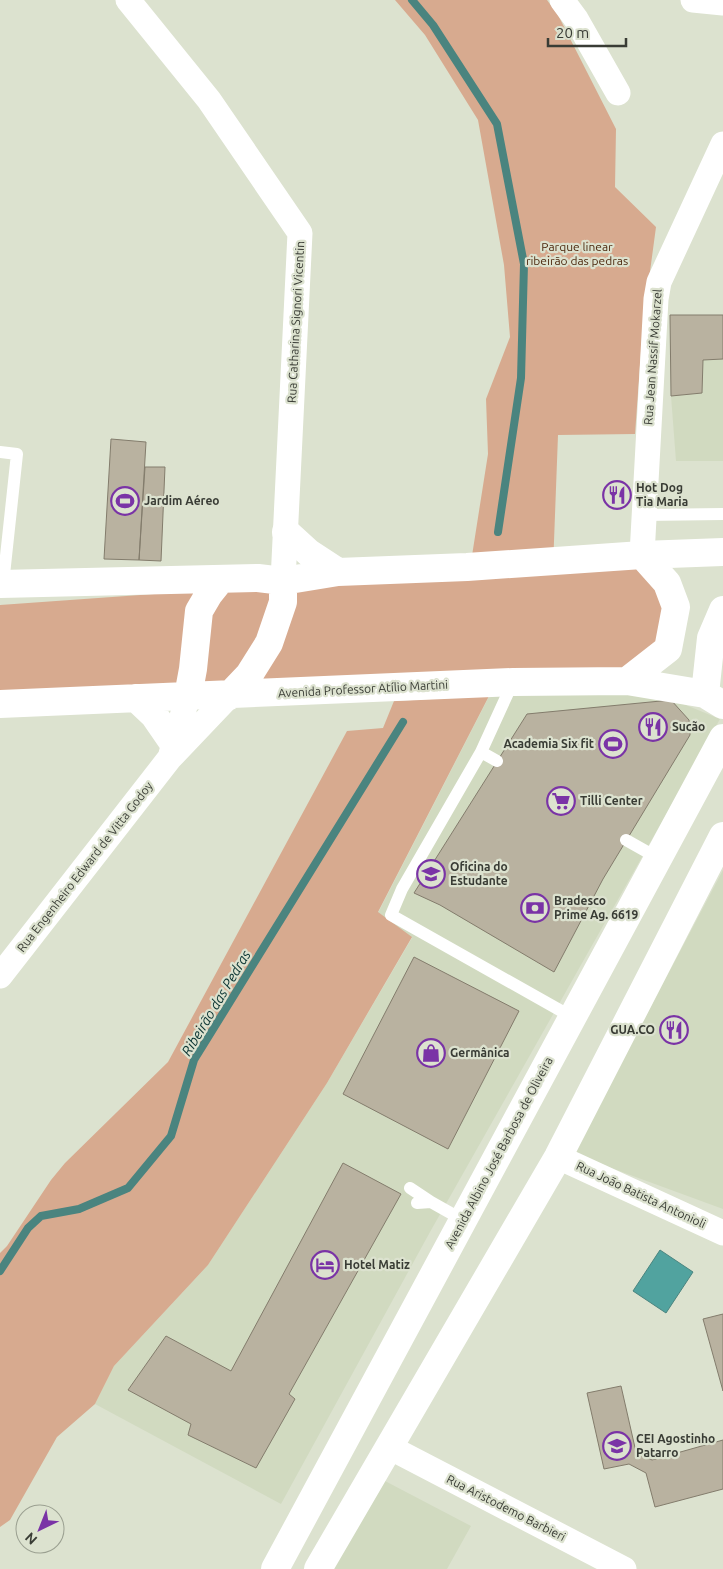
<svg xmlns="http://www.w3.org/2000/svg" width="723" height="1569" font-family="Ubuntu,sans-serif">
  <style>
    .built { fill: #d1dac0 }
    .green { fill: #d7aa8f }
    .water { fill: #51a39f; stroke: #4a847f }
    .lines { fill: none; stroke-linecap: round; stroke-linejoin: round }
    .stream { stroke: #4a847f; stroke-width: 8 }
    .building { fill: #b9b2a0; stroke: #837c6c }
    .service { stroke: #fff; stroke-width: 12 }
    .minor { stroke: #fff; stroke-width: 25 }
    .secondary { stroke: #fff; stroke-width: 28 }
    .primary { stroke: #fff; stroke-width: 28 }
    .labels { text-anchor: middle; stroke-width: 4.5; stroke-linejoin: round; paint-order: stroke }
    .park-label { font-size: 12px; fill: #4d290f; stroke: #dce2cf }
    .street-label { font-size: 12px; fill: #393c35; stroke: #dce2cf }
    .poi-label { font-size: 12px; font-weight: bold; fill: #393c35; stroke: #dce2cf; text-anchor: start }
    .water-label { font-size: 14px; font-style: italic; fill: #083230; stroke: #dce2cf }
  </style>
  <rect width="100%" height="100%" fill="#dce2cf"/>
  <!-- built -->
  <path class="built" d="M723,359V461H676L671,396L702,393L703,360Z
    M627,681L720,719L430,1232L281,1504L95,1404L114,1366L208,1265L327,1083L412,938L378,913L496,683Z
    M723,870V1209L573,1154Z
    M385,1481L471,1526L447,1569H333Z"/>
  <!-- green -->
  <path class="green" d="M395,0H547L558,15L616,129L615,187L656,227L649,279L645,296L635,434L558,435L553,568L471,562L488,454L486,399L510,337L504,265L478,120L425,35Z
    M639,564L668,608L660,650L620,674L0,700V605L296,584Z
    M489,696L378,912L412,937L327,1083L208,1265L114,1366L95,1404L57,1437L10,1520L0,1527V1253L7,1246L51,1180L65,1163L168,1062L347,731L383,728L394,701Z"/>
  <!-- water -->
  <path class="water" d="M660,1250L693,1272L666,1313L633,1291Z"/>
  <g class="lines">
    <!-- stream -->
    <path class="stream" d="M412,0L433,25L497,124L524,264L521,378L498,532
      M0,1271L28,1228L41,1216L79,1209L128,1188L171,1136L194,1060L403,722"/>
  </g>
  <!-- building -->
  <path class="building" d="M670,315H723V359L703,360L702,393L671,396Z
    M111,439L146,442L139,560L104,559Z
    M145,467H165L161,561L139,560Z
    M671,700L689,720L690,735L603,879L554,972L440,905L414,893L527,714Z
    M414,957L519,1011L448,1149L343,1094Z
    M343,1163L401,1194L289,1394L295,1399L256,1468L188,1435L191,1424L128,1390L166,1336L231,1371Z
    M723,1314V1391L703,1319Z
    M621,1386L636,1452L652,1460L723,1440V1489L655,1507L646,1473L629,1464L604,1469L587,1393Z"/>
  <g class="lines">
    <!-- service -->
    <path class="service" d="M0,452L17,454L3,584
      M643,515L723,514
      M481,752L513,682
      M497,761L481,752L402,889L391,915L572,1017
      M626,840L658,858
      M410,1188L431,1202
      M417,1203L431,1202L463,1220"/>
    <!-- minor -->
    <path class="minor" d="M128,0L209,100L300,233L283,581
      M562,0L576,19L618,93
      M693,0L723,3
      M642,555L656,299L659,282L723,144
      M171,754L188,696
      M0,976L169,759L229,696
      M558,1157L723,1233
      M389,1447L624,1569"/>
    <!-- secondary -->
    <path class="secondary" d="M286,532L309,553L338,572
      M0,584L258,578L283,581L338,572L467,567L642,555L723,552
      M627,681L668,649L676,607L667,583L642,555
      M705,694L711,638L723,610
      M188,696L193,669L199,611L209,594L221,579
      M229,696L249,675L269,643L283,602V581
      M136,698L154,715L174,744
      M0,704L513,682L627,681L705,694L723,705"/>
    <!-- primary -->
    <path class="primary" d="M275,1569L723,738
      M318,1569L558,1157L723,836"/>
  </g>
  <!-- icons -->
  <defs>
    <symbol id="restaurant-ring" viewBox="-11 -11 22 22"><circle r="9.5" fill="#dce2cf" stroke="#7a33a6" stroke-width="1.5"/><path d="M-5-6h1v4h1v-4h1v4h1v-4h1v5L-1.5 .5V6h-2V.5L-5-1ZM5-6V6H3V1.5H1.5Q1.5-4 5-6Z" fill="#7a33a6"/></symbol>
    <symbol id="stadium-ring" viewBox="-11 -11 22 22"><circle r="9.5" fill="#dce2cf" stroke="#7a33a6" stroke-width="1.5"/><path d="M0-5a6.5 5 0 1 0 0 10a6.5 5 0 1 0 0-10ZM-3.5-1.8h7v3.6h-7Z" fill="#7a33a6"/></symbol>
    <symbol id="supermarket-ring" viewBox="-11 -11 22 22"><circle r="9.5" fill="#dce2cf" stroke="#7a33a6" stroke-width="1.5"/><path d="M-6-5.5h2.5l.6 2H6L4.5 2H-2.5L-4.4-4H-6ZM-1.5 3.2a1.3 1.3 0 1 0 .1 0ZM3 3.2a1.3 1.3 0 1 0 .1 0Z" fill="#7a33a6"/></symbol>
    <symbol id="school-ring" viewBox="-11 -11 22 22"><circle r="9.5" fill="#dce2cf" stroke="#7a33a6" stroke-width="1.5"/><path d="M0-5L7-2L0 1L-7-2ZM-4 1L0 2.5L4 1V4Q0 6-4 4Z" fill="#7a33a6"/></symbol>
    <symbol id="bank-ring" viewBox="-11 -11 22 22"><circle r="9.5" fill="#dce2cf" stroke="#7a33a6" stroke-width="1.5"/><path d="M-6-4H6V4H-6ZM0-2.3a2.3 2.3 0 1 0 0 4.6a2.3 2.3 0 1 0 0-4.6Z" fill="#7a33a6"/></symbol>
    <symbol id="shop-ring" viewBox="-11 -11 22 22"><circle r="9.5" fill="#dce2cf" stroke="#7a33a6" stroke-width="1.5"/><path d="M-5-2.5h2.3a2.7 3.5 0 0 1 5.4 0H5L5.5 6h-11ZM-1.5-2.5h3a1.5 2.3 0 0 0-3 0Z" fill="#7a33a6"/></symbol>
    <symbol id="hotel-ring" viewBox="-11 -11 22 22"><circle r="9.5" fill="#dce2cf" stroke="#7a33a6" stroke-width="1.5"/><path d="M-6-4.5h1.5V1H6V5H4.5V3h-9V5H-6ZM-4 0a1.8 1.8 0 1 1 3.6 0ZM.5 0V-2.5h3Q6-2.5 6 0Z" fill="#7a33a6"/></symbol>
  </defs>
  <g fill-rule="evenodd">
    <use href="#restaurant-ring" x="601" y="479" width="32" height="32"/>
    <use href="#stadium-ring" x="109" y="485" width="32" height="32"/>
    <use href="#restaurant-ring" x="637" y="711" width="32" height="32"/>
    <use href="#stadium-ring" x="597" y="728" width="32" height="32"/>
    <use href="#supermarket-ring" x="545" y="785" width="32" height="32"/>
    <use href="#school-ring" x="415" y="858" width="32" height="32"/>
    <use href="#bank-ring" x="519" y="892" width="32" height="32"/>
    <use href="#restaurant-ring" x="658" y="1014" width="32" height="32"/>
    <use href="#shop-ring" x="415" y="1037" width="32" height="32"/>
    <use href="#hotel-ring" x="309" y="1249" width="32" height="32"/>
    <use href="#school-ring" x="601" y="1430" width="32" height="32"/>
  </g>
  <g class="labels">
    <!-- park labels -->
    <g class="park-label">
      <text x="577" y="251">Parque linear<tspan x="577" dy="14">ribeirão das pedras</tspan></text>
    </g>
    <!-- street labels -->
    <g class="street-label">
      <text transform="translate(296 322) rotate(-87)" y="4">Rua Catharina Signori Vicentin</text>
      <text transform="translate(653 357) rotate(-86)" y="4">Rua Jean Nassif Mokarzel</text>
      <text transform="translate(363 689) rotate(-3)" y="4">Avenida Professor Atílio Martini</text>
      <text transform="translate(85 867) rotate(-52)" y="4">Rua Engenheiro Edward de Vitta Godoy</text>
      <text transform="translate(499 1153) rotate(-62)" y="4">Avenida Albino José Barbosa de Oliveira</text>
      <text transform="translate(641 1195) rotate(25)" y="4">Rua João Batista Antonioli</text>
      <text transform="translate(506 1508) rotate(27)" y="4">Rua Aristodemo Barbieri</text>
    </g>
    <!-- poi labels -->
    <g class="poi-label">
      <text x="636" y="492">Hot Dog<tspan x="636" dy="14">Tia Maria</tspan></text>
      <text x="144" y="505">Jardim Aéreo</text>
      <text x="672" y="731">Sucão</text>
      <text x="594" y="748" text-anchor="end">Academia Six fit</text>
      <text x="580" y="805">Tilli Center</text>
      <text x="450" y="871">Oficina do<tspan x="450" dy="14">Estudante</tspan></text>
      <text x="554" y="905">Bradesco<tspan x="554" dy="14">Prime Ag. 6619</tspan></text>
      <text x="655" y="1034" text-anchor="end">GUA.CO</text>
      <text x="450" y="1057">Germânica</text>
      <text x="344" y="1269">Hotel Matiz</text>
      <text x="636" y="1443">CEI Agostinho<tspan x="636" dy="14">Patarro</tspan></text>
    </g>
    <!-- water labels -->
    <g class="water-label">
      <text transform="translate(216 1003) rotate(-59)" y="5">Ribeirão das Pedras</text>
    </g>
  </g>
  <!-- north arrow -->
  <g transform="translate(40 1529) rotate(223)"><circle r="24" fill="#dce2cf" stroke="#9ba091"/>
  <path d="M0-4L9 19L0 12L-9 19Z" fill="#7a33a6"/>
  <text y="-8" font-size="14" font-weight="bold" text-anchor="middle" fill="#393c35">N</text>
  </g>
  <!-- scale -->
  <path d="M548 38v8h78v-8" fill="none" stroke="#393c35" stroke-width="2.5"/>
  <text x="556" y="38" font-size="15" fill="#393c35" stroke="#dce2cf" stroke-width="4" paint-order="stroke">20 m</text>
</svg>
